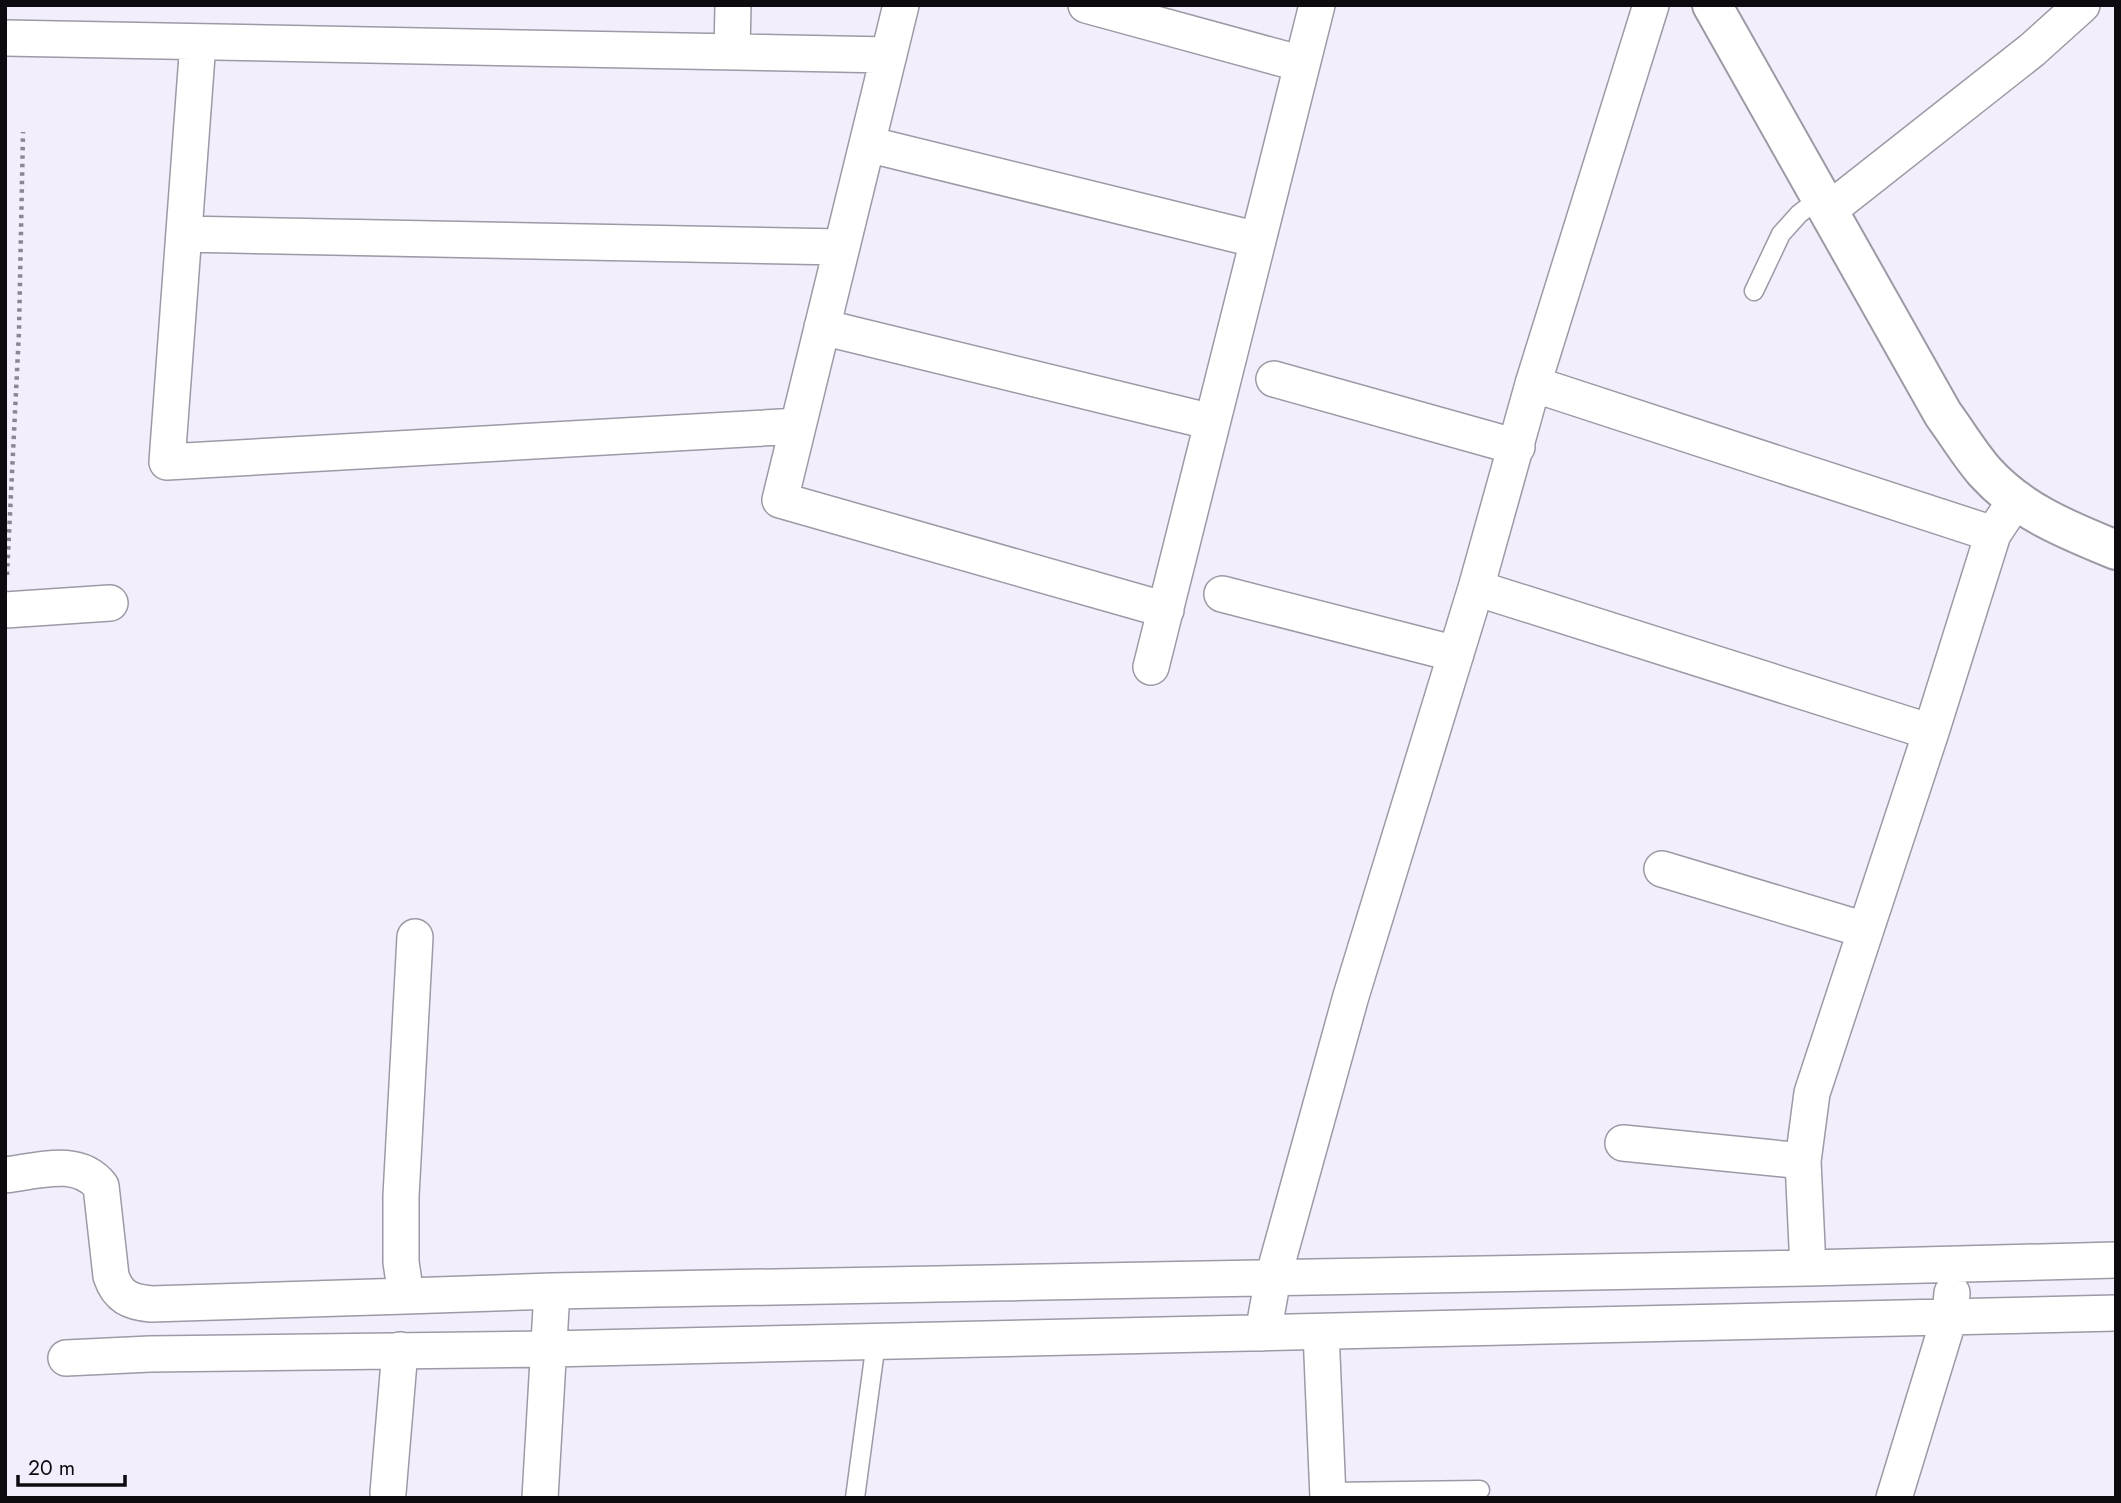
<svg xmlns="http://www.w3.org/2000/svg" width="2121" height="1503" font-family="Jost,sans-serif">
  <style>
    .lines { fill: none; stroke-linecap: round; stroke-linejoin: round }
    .lane-casing { stroke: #9d99a5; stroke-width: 21 }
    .street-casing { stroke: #9d99a5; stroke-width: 38 }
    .secondary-casing { stroke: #9d99a5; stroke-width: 42 }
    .path { stroke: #8b8790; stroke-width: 4.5; stroke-dasharray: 3.5 5; stroke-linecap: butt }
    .lane { stroke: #fff; stroke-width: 18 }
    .street { stroke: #fff; stroke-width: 35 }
    .secondary { stroke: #fff; stroke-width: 38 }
  </style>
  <rect width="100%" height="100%" fill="#f3eefb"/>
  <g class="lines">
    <defs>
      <path id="lane" d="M1754,291L1781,234L1799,214L1821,197
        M1328,1492L1480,1490
        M855,1498L876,1342"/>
      <path id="street" d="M901,5L780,500L1166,610
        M1086,5L1302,64
        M5,38L889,55
        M198,42L167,462L798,426
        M732,52L733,5
        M867,144L1258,240
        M1829,210L2032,50L2082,5
        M184,234L842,247
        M822,327L1212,422
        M1274,379L1517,447
        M1533,384L1993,534
        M1476,588L1931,732
        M1222,594L1456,654
        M5,610L110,603
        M1151,667L1317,5
        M1662,869L1865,930
        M415,937L401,1196V1262L406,1296L552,1291
        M1623,1143L1803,1161
        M5,1175C38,1171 78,1157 101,1186L111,1276C118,1297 130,1302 151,1304L406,1296
        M1808,1268L1803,1161L1812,1093L1931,732L1993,534L2015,501
        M1321,1332L1328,1498
        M1263,1333L1273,1278L1351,996L1476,588L1533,384L1651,5
        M66,1358L150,1354L549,1349L2116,1313
        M388,1493L400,1350
        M540,1498L552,1291L1808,1268L2116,1260
        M1894,1498L1950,1315L1952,1293"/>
      <path id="secondary" d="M1712,5L1943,414C1957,433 1970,455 1985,472C2021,512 2067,530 2116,550"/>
    </defs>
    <!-- lane casing -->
    <use href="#lane" class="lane-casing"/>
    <!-- street casing -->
    <use href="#street" class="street-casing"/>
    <!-- secondary casing -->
    <use href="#secondary" class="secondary-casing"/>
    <!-- path -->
    <path class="path" d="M7,575L19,331L23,132"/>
    <!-- lane -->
    <use href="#lane" class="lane"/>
    <!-- street -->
    <use href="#street" class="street"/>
    <!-- secondary -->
    <use href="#secondary" class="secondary"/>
  </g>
  <!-- border -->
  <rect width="2121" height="1503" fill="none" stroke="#0d0b0f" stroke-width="14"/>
  <!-- scale -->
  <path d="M18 1475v10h107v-10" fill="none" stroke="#0d0b0f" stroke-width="3.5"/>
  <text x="28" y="1475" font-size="21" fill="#0d0b0f" stroke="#f3eefb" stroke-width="5" paint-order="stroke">20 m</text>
</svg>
